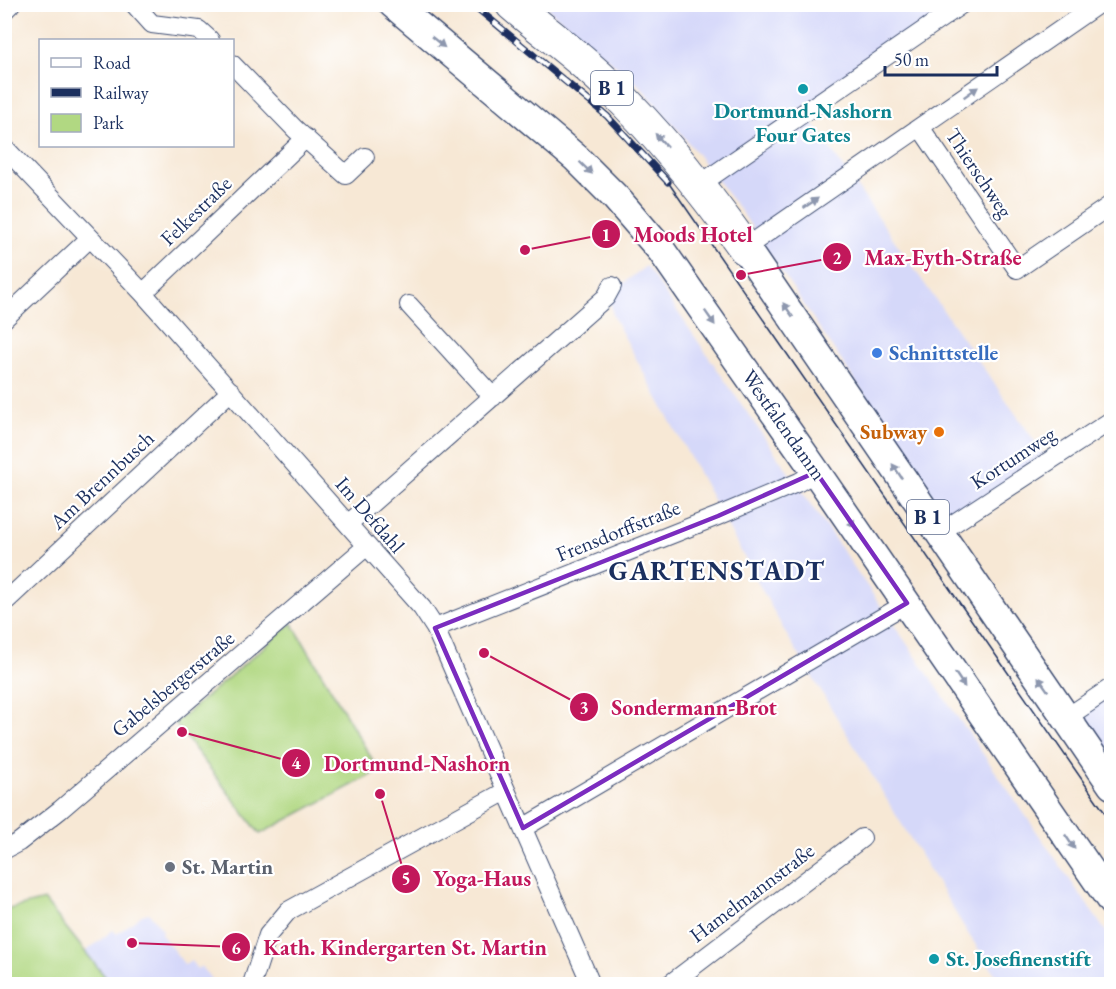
<svg xmlns="http://www.w3.org/2000/svg" width="1116" height="989" font-family="'EB Garamond',serif">
  <style>
    .built { fill: #d5d8f9 }
    .green { fill: #b1d882; stroke: #668470; stroke-width: 1.5 }
    .lines { fill: none; stroke-linecap: round; stroke-linejoin: round }
    .street-casing { stroke: #3c4b70; stroke-width: 20 }
    .primary-casing { stroke: #3c4b70; stroke-width: 31 }
    .highway-casing { stroke: #3c4b70; stroke-width: 35 }
    .street { stroke: #fff; stroke-width: 18 }
    .primary { stroke: #fff; stroke-width: 28 }
    .highway { stroke: #fff; stroke-width: 33 }
    .tram { stroke: #1b2f5e; stroke-width: 1.5 }
    .rail-casing { stroke: #1b2f5e; stroke-width: 7 }
    .rail { stroke: #fff; stroke-width: 4.5; stroke-dasharray: 14; stroke-linecap: butt }
    .oneway { fill: #8d97ae }
    .marked { fill: none; stroke: #7b2cbf; stroke-width: 4.5; stroke-linejoin: round }
    .culture-dot { fill: #0f9aa8; stroke: #fff; stroke-width: 2 }
    .shop-dot { fill: #3f7fe0; stroke: #fff; stroke-width: 2 }
    .food-dot { fill: #e8710a; stroke: #fff; stroke-width: 2 }
    .worship-dot { fill: #6b7280; stroke: #fff; stroke-width: 2 }
    .labels { text-anchor: middle; stroke-width: 4.5; stroke-linejoin: round; paint-order: stroke }
    .shield { fill: #fff; stroke: #5f6d8e; stroke-width: 1.5 }
    .shield-label { font-size: 20px; font-weight: bold; fill: #1b2f5e }
    .culture-label { font-size: 21px; font-weight: bold; fill: #0d838f; stroke: #fff }
    .street-label { font-size: 21px; fill: #1b2f5e; stroke: #fff }
    .shop-label { font-size: 21px; font-weight: bold; fill: #366cbe; stroke: #fff; text-anchor: start }
    .food-label { font-size: 21px; font-weight: bold; fill: #c56008; stroke: #fff; text-anchor: end }
    .worship-label { font-size: 21px; font-weight: bold; fill: #5b616d; stroke: #fff; text-anchor: start }
    .district-label { font-size: 27px; font-weight: bold; letter-spacing: 1.5px; fill: #1b2f5e; stroke: #fff }
    .leader { fill: none; stroke: #c2185b; stroke-width: 2 }
    .callout-dot { fill: #c2185b; stroke: #fff; stroke-width: 2 }
    .mark-label { font-size: 18px; text-anchor: middle; font-weight: bold; fill: #fff }
    .callout-label { font-size: 22px; text-anchor: middle; font-weight: bold; fill: #c2185b; stroke: #fff; stroke-width: 4.5; stroke-linejoin: round; paint-order: stroke }
  </style>
  <rect width="100%" height="100%" fill="#fff"/>
  <filter id="ink" filterUnits="userSpaceOnUse"><feTurbulence type="fractalNoise" baseFrequency=".0167" numOctaves="2"/><feDisplacementMap in="SourceGraphic" scale="12" xChannelSelector="R" yChannelSelector="G"/><feConvolveMatrix kernelMatrix="1 2 1 2 8 2 1 2 1" color-interpolation-filters="sRGB"/></filter>
  <filter id="wash" filterUnits="userSpaceOnUse"><feTurbulence type="fractalNoise" baseFrequency=".008" numOctaves="4" result="noise"/><feDisplacementMap in="SourceGraphic" scale="24" xChannelSelector="R" yChannelSelector="G"/><feGaussianBlur stdDeviation="1.35" result="paint"/><feColorMatrix in="noise" values="0 0 0 0 0 0 0 0 0 0 0 0 0 0 0 0 0 1.4 0 .05"/><feComposite in="paint" operator="in"/></filter>
  <g filter="url(#wash)">
    <rect width="100%" height="100%" fill="#f7e8d5"/>
    <!-- built -->
    <path class="built" d="M552,4L937,5L942,14L804,111L1045,456L949,521L743,214L680,132L639,85L548,9Z
      M646,266L1111,939V984H1002L969,935L785,632L613,316L610,299L615,290Z
      M1111,691V769L1075,716Z
      M149,913L162,929L161,934L185,965L191,961L197,969L201,966L215,984H111L85,952L113,930L117,934L142,915Z"/>
    <!-- green -->
    <path class="green" d="M292,623L379,771L260,834L175,723Z
      M44,900L111,984H5V910Z"/>
  </g>
  <g filter="url(#ink)">
    <g class="lines">
      <defs>
        <path id="street" d="M134,4L152,24L199,30L210,40
          M4,11L11,4
          M232,64L295,129L346,175L365,157
          M920,127L1017,269L1112,204
          M4,147L143,293L422,608L435,628L591,984
          M699,185L962,4
          M745,248L1098,4
          M143,293L306,138
          M409,305L493,397
          M4,319L90,238
          M348,524L606,297L612,286
          M939,533L1112,420
          M4,603L231,391
          M435,628L718,516L799,482L816,472
          M1066,718L1112,687
          M523,828L907,603
          M4,850L19,842L60,810L367,546
          M252,984L268,935L288,911L506,791
          M670,984L862,838"/>
        <path id="primary" d="M393,4L576,158L616,198L661,250L816,472L1112,902
          M745,248L1112,785"/>
        <path id="highway" d="M512,4C544,32 580,57 610,87C661,136 704,191 745,248"/>
      </defs>
      <!-- street casing -->
      <use href="#street" class="street-casing"/>
      <!-- primary casing -->
      <use href="#primary" class="primary-casing"/>
      <!-- highway casing -->
      <use href="#highway" class="highway-casing"/>
      <!-- street -->
      <use href="#street" class="street"/>
      <!-- primary -->
      <use href="#primary" class="primary"/>
      <!-- highway -->
      <use href="#highway" class="highway"/>
      <!-- tram -->
      <path class="tram" d="M668,182L1112,823"/>
      <defs>
        <path id="rail" d="M472,4L607,116L668,182"/>
      </defs>
      <!-- rail casing -->
      <use href="#rail" class="rail-casing"/>
      <!-- rail -->
      <use href="#rail" class="rail"/>
    </g>
    <!-- one-way arrows -->
    <defs><path id="oneway-solid" d="M-6-.8H1V-3.2L6.5 0L1 3.2V.8H-6Z" transform="scale(1.5)"/></defs>
    <g class="oneway">
      <use href="#oneway-solid" transform="translate(438 42) rotate(39)"/>
      <use href="#oneway-solid" transform="translate(971 92) rotate(-35)"/>
      <use href="#oneway-solid" transform="translate(661 140) rotate(-132)"/>
      <use href="#oneway-solid" transform="translate(586 168) rotate(44)"/>
      <use href="#oneway-solid" transform="translate(811 203) rotate(-34)"/>
      <use href="#oneway-solid" transform="translate(788 310) rotate(-125)"/>
      <use href="#oneway-solid" transform="translate(710 318) rotate(55)"/>
      <use href="#oneway-solid" transform="translate(897 471) rotate(-124)"/>
      <use href="#oneway-solid" transform="translate(850 520) rotate(55)"/>
      <use href="#oneway-solid" transform="translate(960 680) rotate(56)"/>
      <use href="#oneway-solid" transform="translate(1043 684) rotate(-125)"/>
      <use href="#oneway-solid" transform="translate(1070 842) rotate(56)"/>
    </g>
  </g>
  <!-- marked area -->
  <path class="marked" d="M816,472L907,603L523,828L435,628L718,516Z"/>
  <!-- markers -->
  <g class="culture-dot">
    <circle cx="803" cy="89" r="6"/>
    <circle cx="934" cy="959" r="6"/>
  </g>
  <circle class="shop-dot" cx="877" cy="353" r="6"/>
  <circle class="food-dot" cx="939" cy="432" r="6"/>
  <circle class="worship-dot" cx="170" cy="867" r="6"/>
  <g class="labels">
    <!-- shield labels -->
    <g class="shield">
      <rect x="591" y="71" width="42" height="34" rx="4.5"/>
      <rect x="907" y="500" width="42" height="34" rx="4.5"/>
    </g>
    <g class="shield-label">
      <text x="612" y="95">B 1</text>
      <text x="928" y="524">B 1</text>
    </g>
    <!-- culture labels -->
    <g class="culture-label">
      <text x="803" y="118">Dortmund-Nashorn<tspan x="803" dy="24">Four Gates</tspan></text>
      <text x="946" y="966" text-anchor="start">St. Josefinenstift</text>
    </g>
    <!-- street labels -->
    <g class="street-label">
      <text transform="translate(979 173) rotate(56)" y="7">Thierschweg</text>
      <text transform="translate(196 211) rotate(-44)" y="7">Felkestraße</text>
      <text transform="translate(784 425) rotate(55)" y="7">Westfalendamm</text>
      <text transform="translate(1013 458) rotate(-33)" y="7">Kortumweg</text>
      <text transform="translate(102 480) rotate(-43)" y="7">Am Brennbusch</text>
      <text transform="translate(370 515) rotate(49)" y="7">Im Defdahl</text>
      <text transform="translate(618 531) rotate(-22)" y="7">Frensdorffstraße</text>
      <text transform="translate(173 684) rotate(-40)" y="7">Gabelsbergerstraße</text>
      <text transform="translate(752 893) rotate(-37)" y="7">Hamelmannstraße</text>
    </g>
    <!-- shop labels -->
    <g class="shop-label">
      <text x="889" y="360">Schnittstelle</text>
    </g>
    <!-- food labels -->
    <g class="food-label">
      <text x="927" y="439">Subway</text>
    </g>
    <!-- worship labels -->
    <g class="worship-label">
      <text x="182" y="874">St. Martin</text>
    </g>
    <!-- district labels -->
    <g class="district-label">
      <text x="717" y="580">GARTENSTADT</text>
    </g>
  </g>
  <!-- callouts -->
  <path class="leader" d="M525 250L606 234M741 275L837 257M484 653L584 707M182 732L296 763M380 794L406 879M132 943L236 947"/>
  <g class="callout-dot">
    <circle cx="525" cy="250" r="6"/>
    <circle cx="741" cy="275" r="6"/>
    <circle cx="484" cy="653" r="6"/>
    <circle cx="182" cy="732" r="6"/>
    <circle cx="380" cy="794" r="6"/>
    <circle cx="132" cy="943" r="6"/>
    <circle cx="606" cy="234" r="15"/>
    <circle cx="837" cy="257" r="15"/>
    <circle cx="584" cy="707" r="15"/>
    <circle cx="296" cy="763" r="15"/>
    <circle cx="406" cy="879" r="15"/>
    <circle cx="236" cy="947" r="15"/>
  </g>
  <g class="mark-label">
    <text x="606" y="241">1</text>
    <text x="837" y="264">2</text>
    <text x="584" y="714">3</text>
    <text x="296" y="769">4</text>
    <text x="406" y="885">5</text>
    <text x="236" y="954">6</text>
  </g>
  <g class="callout-label">
    <text x="693" y="242">Moods Hotel</text>
    <text x="943" y="265">Max-Eyth-Straße</text>
    <text x="694" y="715">Sondermann-Brot</text>
    <text x="417" y="771">Dortmund-Nashorn</text>
    <text x="482" y="886">Yoga-Haus</text>
    <text x="405" y="955">Kath. Kindergarten St. Martin</text>
  </g>
  <!-- margin -->
  <rect width="1116" height="989" fill="none" stroke="#fff" stroke-width="24"/>
  <!-- legend -->
  <rect x="39" y="39" width="195" height="108" fill="#ffffff" stroke="#a4acbf" stroke-width="1.5"/>
  <rect x="51" y="58" width="30" height="9" fill="#ffffff" stroke="#a4acbf" stroke-width="1.5"/>
  <text x="93" y="69" font-size="18" fill="#1b2f5e">Road</text>
  <rect x="51" y="88" width="30" height="9" fill="#1b2f5e" stroke="#a4acbf" stroke-width="1.5"/>
  <text x="93" y="99" font-size="18" fill="#1b2f5e">Railway</text>
  <rect x="51" y="114" width="30" height="18" fill="#b1d882" stroke="#a4acbf" stroke-width="1.5"/>
  <text x="93" y="129" font-size="18" fill="#1b2f5e">Park</text>
  <!-- scale -->
  <path d="M885 66v9h112v-9" fill="none" stroke="#1b2f5e" stroke-width="3"/>
  <text x="894" y="66" font-size="18" fill="#1b2f5e" stroke="#ffffff" stroke-width="4.5" paint-order="stroke">50 m</text>
</svg>
